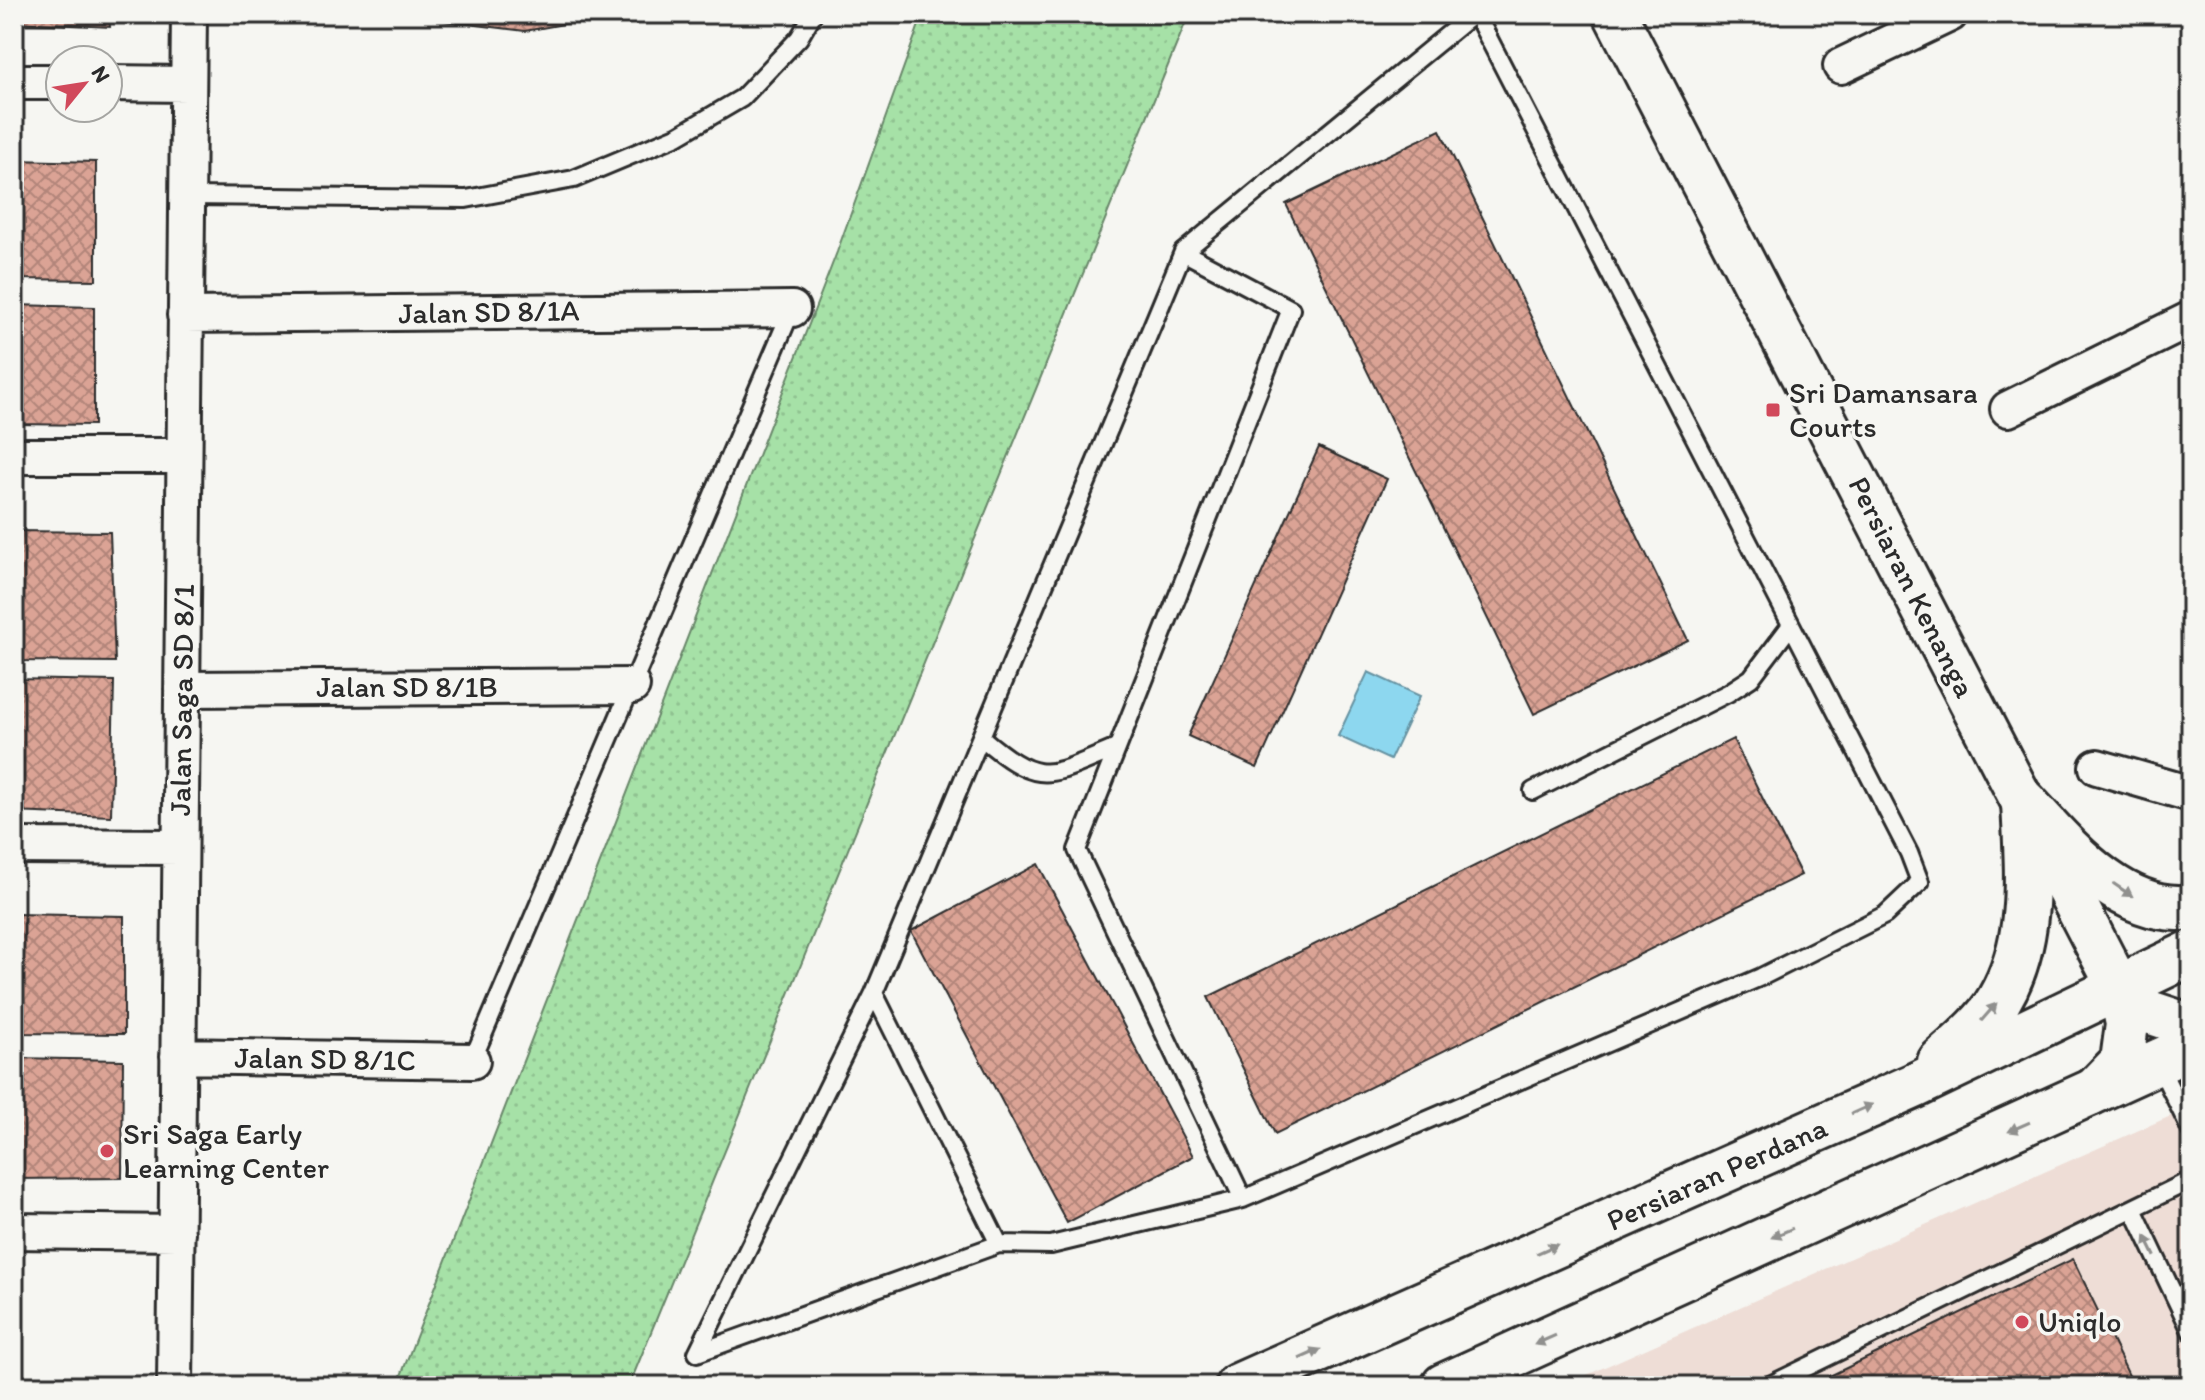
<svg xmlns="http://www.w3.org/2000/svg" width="2205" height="1400" font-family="Itim,sans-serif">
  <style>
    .built { fill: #eeddd6 }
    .grass { fill: url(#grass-dots); stroke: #688669; stroke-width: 2 }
    .water { fill: #8dd7ef; stroke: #6692a1; stroke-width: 2 }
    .building { fill: url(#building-cross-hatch); stroke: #2b2b2b; stroke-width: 2 }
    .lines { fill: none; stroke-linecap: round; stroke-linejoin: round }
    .service-casing { stroke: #2b2b2b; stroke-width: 22 }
    .minor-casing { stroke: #2b2b2b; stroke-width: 40 }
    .tertiary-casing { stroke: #2b2b2b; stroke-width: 48 }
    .secondary-casing { stroke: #2b2b2b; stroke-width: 50 }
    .service { stroke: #f6f6f2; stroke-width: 16 }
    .minor { stroke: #f6f6f2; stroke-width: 34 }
    .tertiary { stroke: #f6f6f2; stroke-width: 42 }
    .secondary { stroke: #f6f6f2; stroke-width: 44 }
    .oneway { fill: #90908e }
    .poi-dot { fill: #d1495b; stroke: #f6f6f2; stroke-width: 3 }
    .labels { text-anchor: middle; stroke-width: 7; stroke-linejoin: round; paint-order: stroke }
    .street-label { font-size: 30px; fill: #2b2b2b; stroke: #f6f6f2 }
    .poi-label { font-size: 30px; fill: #2b2b2b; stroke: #f6f6f2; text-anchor: start }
  </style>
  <defs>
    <pattern id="grass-dots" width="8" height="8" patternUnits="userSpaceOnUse" patternTransform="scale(2)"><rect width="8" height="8" fill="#a6e1a7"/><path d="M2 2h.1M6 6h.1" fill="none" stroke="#8fc190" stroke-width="1.8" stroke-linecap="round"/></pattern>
    <pattern id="building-cross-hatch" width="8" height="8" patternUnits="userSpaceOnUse" patternTransform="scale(2)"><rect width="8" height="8" fill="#dba395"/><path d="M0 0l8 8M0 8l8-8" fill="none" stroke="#b2857a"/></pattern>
  </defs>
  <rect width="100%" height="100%" fill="#f6f6f2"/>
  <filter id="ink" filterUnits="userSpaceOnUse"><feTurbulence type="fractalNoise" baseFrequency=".0125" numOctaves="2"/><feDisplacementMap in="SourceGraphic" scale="16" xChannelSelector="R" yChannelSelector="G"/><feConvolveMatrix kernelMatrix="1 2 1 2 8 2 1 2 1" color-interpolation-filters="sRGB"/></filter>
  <g filter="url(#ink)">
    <!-- built -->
    <path class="built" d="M2191,1107V1386H1562Z"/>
    <!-- grass -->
    <path class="grass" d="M923,14H1189L629,1386H397L837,252Z"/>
    <!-- water -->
    <path class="water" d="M1368,672L1420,696L1390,760L1338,736Z"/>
    <!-- building -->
    <path class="building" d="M14,14H109L110,27L14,22Z
      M419,14H619L525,31L436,20Z
      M1440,130L1688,640L1534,714L1286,204Z
      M14,160L96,162V280L14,279Z
      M14,305L94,307V425L14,424Z
      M1319,447L1387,479L1257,768L1188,736Z
      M14,531L110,532L115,662L14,661Z
      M14,679L114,681L111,816L14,812Z
      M1733,739L1801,875L1275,1134L1208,997Z
      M1038,864L1193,1156L1067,1223L911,931Z
      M14,914L124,916V1034L14,1033Z
      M14,1058L123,1060L122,1178L14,1179Z
      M2073,1259L2134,1386H1811V1385Z"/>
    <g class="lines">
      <defs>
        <path id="service" d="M1473,14L1183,252L874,993L697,1353L999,1244L1051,1245L1243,1199L1761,977L1885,915L1920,882L1909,853L1476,14
          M186,196L466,199L574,179L677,136L742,98L799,38L813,14
          M1183,252L1291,309L1077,850L1243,1199
          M981,737C1042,789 1048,776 1117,748
          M1533,791L1728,693L1751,678L1791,625
          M874,993L999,1244
          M472,1061L792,309
          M2159,1065L2191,1131
          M2134,1211L2191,1331
          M1768,1386L2191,1180"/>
        <path id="minor" d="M1841,66L1950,14
          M14,82H60
          M108,83L187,84
          M185,315L792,309
          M2008,409L2191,319
          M14,456H184
          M182,689L632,686
          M2097,767L2191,794
          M14,846L180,847
          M178,1056L472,1061
          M14,1231L177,1233
          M175,1386L189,14"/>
        <path id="tertiary" d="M1615,14L2120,990L2127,1024L2122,1061L2090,1094
          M2120,990L2149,1012L2191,1026"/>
        <path id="secondary" d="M2024,802C2065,846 2122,917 2191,907
          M1940,1062C1960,1044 1985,1024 1999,1000C2035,939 2027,869 2024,802
          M1238,1386L1914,1086L2191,953
          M1444,1386L2191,1047"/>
      </defs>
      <!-- service casing -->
      <use href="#service" class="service-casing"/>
      <!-- minor casing -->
      <use href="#minor" class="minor-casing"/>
      <!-- tertiary casing -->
      <use href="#tertiary" class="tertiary-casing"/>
      <!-- secondary casing -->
      <use href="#secondary" class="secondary-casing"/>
      <!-- service -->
      <use href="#service" class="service"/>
      <!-- minor -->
      <use href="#minor" class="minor"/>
      <!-- tertiary -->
      <use href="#tertiary" class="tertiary"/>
      <!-- secondary -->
      <use href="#secondary" class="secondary"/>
    </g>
    <!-- one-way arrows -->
    <defs><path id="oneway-solid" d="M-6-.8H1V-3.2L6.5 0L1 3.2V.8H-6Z" transform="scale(2)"/></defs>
    <g class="oneway">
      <use href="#oneway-solid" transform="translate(2123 890) rotate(34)"/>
      <use href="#oneway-solid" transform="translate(1989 1012) rotate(-49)"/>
      <use href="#oneway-solid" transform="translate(1862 1109) rotate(-24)"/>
      <use href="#oneway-solid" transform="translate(2019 1127) rotate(156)"/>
      <use href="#oneway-solid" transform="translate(1782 1233) rotate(156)"/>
      <use href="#oneway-solid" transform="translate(2150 1246) rotate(-116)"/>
      <use href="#oneway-solid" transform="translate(1547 1249) rotate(-24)"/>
      <use href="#oneway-solid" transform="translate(1545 1340) rotate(156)"/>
      <use href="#oneway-solid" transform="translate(1310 1354) rotate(-24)"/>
    </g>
  </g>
  <!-- markers -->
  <g class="poi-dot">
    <rect x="1765" y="402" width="16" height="16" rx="4"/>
    <circle cx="107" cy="1151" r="8"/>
    <circle cx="2022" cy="1322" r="8"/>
  </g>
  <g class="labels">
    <!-- street labels -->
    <g class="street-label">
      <text transform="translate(489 312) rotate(-1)" y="10">Jalan SD 8/1A</text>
      <text transform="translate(1912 587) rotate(63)" y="10">Persiaran Kenanga</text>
      <text x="407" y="697">Jalan SD 8/1B</text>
      <text transform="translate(182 700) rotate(-89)" y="10">Jalan Saga SD 8/1</text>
      <text transform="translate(325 1059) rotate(1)" y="10">Jalan SD 8/1C</text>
      <text transform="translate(1717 1174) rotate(-24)" y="10">Persiaran Perdana</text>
    </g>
    <!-- poi labels -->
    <g class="poi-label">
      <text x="1789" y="403">Sri Damansara<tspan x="1789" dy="34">Courts</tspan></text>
      <text x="123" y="1144">Sri Saga Early<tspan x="123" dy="34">Learning Center</tspan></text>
      <text x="2038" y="1332">Uniqlo</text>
    </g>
  </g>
  <!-- margin -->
  <rect width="2205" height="1400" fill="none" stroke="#f6f6f2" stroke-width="48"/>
  <rect x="24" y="24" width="2157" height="1352" fill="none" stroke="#2b2b2b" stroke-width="3" filter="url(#ink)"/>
  <!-- north arrow -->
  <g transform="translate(84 84) rotate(60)"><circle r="38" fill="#f6f6f2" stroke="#a5a5a2" stroke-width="2"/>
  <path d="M0-6L14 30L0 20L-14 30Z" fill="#d1495b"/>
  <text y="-12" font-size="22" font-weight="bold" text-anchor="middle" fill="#2b2b2b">N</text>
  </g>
</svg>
